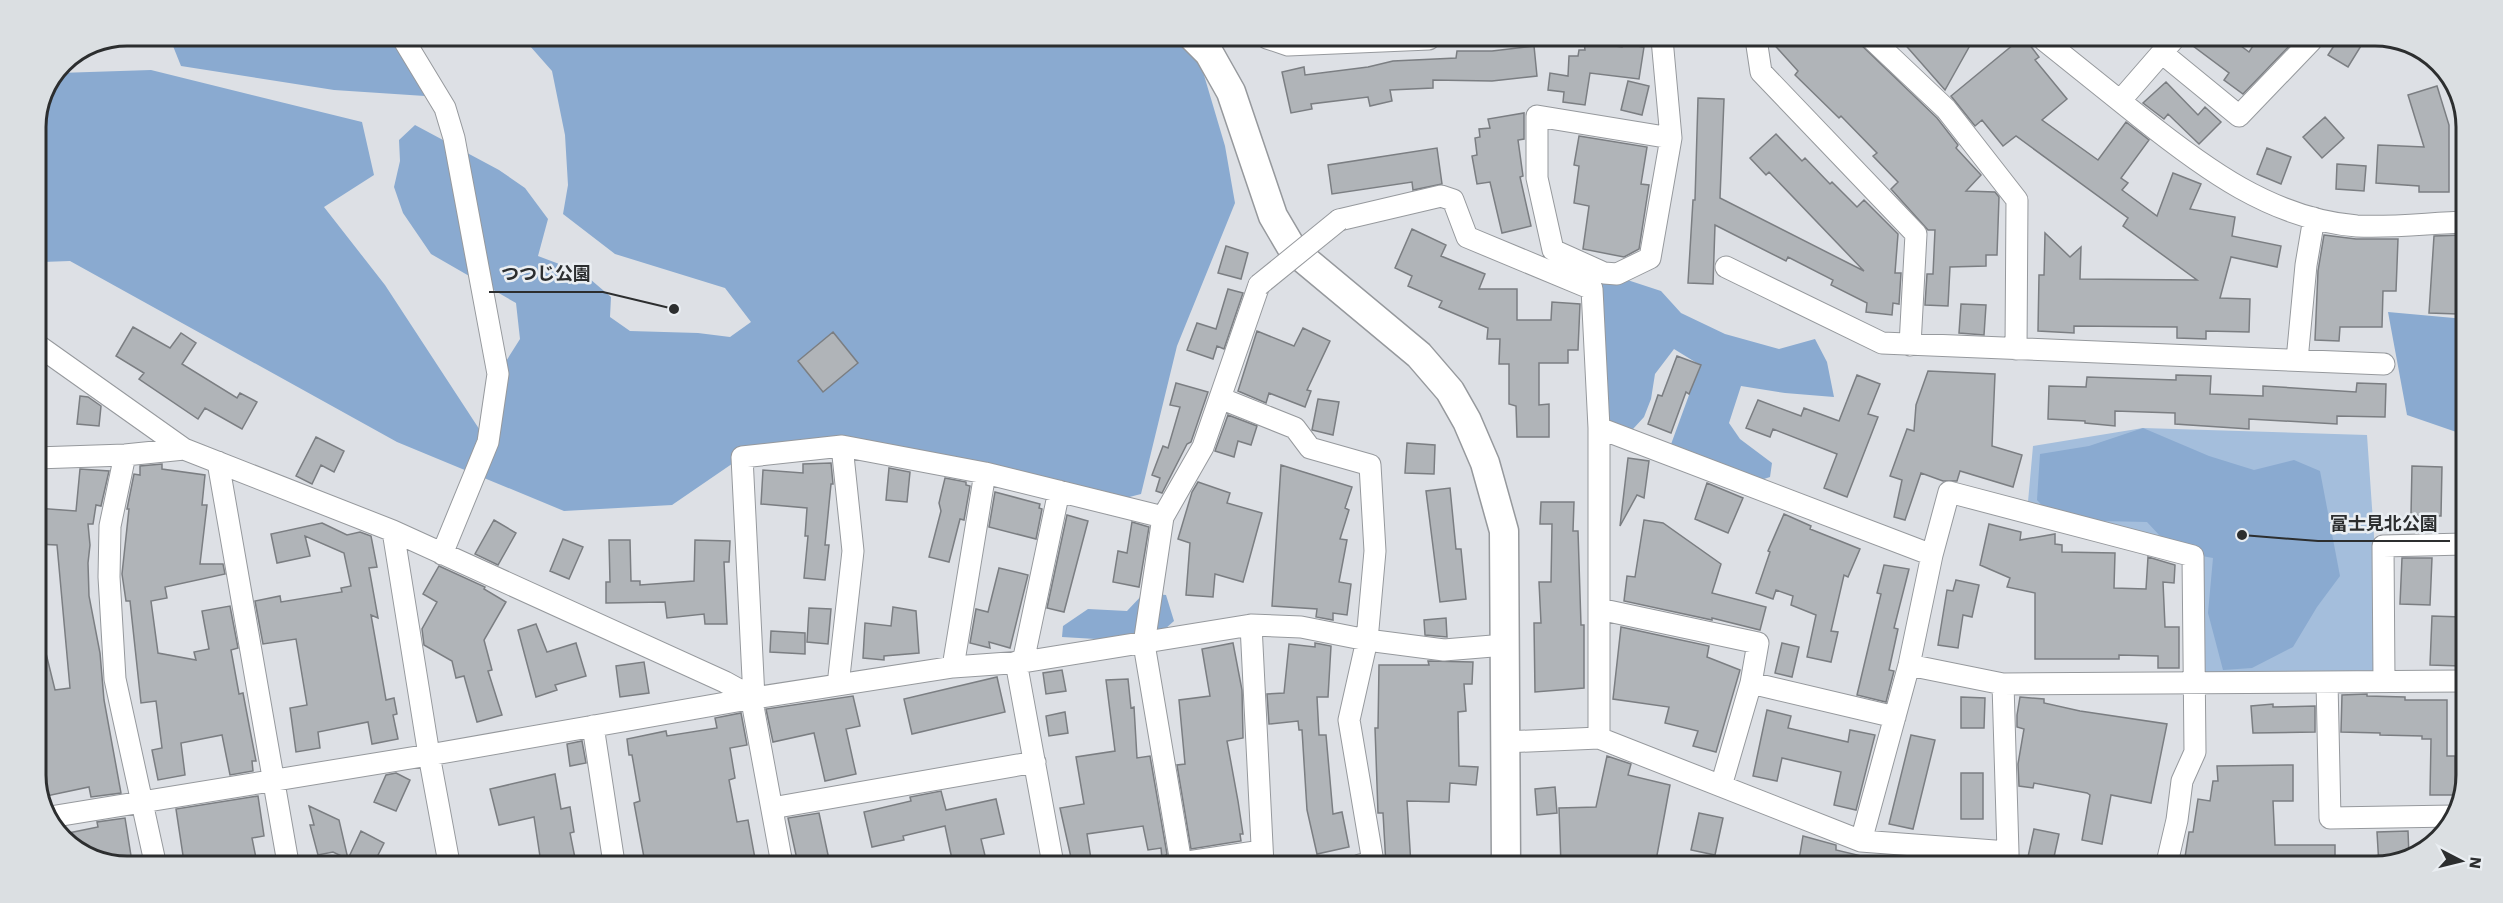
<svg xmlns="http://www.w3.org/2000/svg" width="2503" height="903" font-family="'Work Sans','Noto Sans JP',sans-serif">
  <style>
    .green { fill: #a4bedc }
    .forest { fill: #8aaad0 }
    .building { fill: #b0b4b8; stroke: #7b7e82; stroke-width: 1.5 }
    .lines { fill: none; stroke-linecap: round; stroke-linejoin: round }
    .street-casing { stroke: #96999d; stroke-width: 23 }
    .secondary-casing { stroke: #96999d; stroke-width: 31 }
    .street { stroke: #fff; stroke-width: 21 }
    .secondary { stroke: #fff; stroke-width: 28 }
    .street-bridge-casing { stroke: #96999d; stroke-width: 23; stroke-linecap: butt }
    .street-bridge { stroke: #fff; stroke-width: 21 }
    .rim { fill: none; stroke: #2c2e2f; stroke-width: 3 }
    .leader { fill: none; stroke: #2c2e2f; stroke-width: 2 }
    .callout-dot { fill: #2c2e2f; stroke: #eaeef2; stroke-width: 2 }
    .callout-label { font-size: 18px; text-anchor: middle; font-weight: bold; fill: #2c2e2f; stroke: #eaeef2; stroke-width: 5; stroke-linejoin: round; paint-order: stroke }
  </style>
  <rect width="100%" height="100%" fill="#dde0e5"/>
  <!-- green -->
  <path class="green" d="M2143,428L2367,435L2384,681L2194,682L2193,556L2027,513L2033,446Z"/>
  <!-- forest -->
  <path class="forest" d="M169,36L419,37L425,96L334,90L181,66Z
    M522,37L1193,38L1225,146L1235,203L1177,346L1141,494L1106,503L842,446L742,457L672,505L564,511L397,442L70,261L42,262L36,273V122L59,73L151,70L362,122L374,175L324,207L385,285L487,441L498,374L520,339L516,303L431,254L403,213L394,187L400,161L399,140L415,125L499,170L525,188L548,219L538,256L583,273L611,297L610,317L630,331L698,333L730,337L751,322L725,288L615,254L563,214L568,185L565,135L552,71Z
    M1600,271L1661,291L1681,313L1725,334L1779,349L1815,339L1827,362L1834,397L1785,393L1741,386L1729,423L1740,439L1772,463L1770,477L1758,481L1670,447L1700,365L1674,349L1655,374L1651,399L1644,417L1633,429L1613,433L1597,392Z
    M2388,312L2465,319V435L2407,415Z
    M2143,428L2209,456L2254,470L2294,460L2320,471L2340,576L2317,607L2293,647L2252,668L2223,670L2208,613L2213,558L2174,551L2147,522L2055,520L2037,500L2040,454L2089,446Z
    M1144,593L1166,595L1174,621L1157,636L1113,640L1062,637L1063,626L1088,609L1127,611Z"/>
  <!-- building -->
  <path class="building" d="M1769,39L1856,40L1937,118L1958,145L1956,148L1981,175L1966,191L1995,192L1999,197L1997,255H1986V266L1950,267L1948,306L1925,305L1927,274H1933L1935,230H1928L1891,189L1898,182L1873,156L1877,153L1841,116L1839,118L1795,75L1798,71Z
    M1901,40H1973L1945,90Z
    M2019,40H2026L2039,57L2035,60L2067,99L2042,120L2098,160L2126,122L2149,140L2121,178L2128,183L2122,190L2157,216L2173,173L2201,184L2190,209L2235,217L2232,236L2281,246L2277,267L2231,257L2220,298L2250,299L2249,332L2206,331V339L2177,338V327L2074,326V333L2038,331L2039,275H2044L2045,233L2070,257L2081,247L2080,279L2197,280L2123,226L2128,218L2016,136L2003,146L1982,120L1975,126L1951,96Z
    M2185,40H2233L2249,52L2255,43L2251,40L2294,41L2243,94L2224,80L2229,73Z
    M2337,41H2364L2348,67L2328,55Z
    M1584,42L1622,47V44L1644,47L1639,79L1590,73L1585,105L1563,102L1564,92L1548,90L1550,73L1568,76L1569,56H1578L1579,50H1585Z
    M1534,46L1537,76L1492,81L1433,80V88L1390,90L1392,101L1370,106L1368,97L1311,104L1312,109L1291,113L1282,72L1304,67L1305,75L1368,67L1393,61L1456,58L1457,51H1492Z
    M1628,81L1649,86L1642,115L1621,110Z
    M2166,82L2198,115L2205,107L2221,122L2199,144L2168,114L2164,119L2143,103Z
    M2437,86L2449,125V192H2419V186L2376,183L2378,145L2424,147L2408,95Z
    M1698,98L1724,99L1720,198L1864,271L1769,172L1766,175L1750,158L1776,134L1802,161L1805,158L1830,184L1832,182L1857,207L1864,200L1898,234L1895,273H1901L1899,304L1893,303L1892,315L1866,312L1867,303L1831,285L1833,280L1788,257L1786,261L1715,225L1713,284L1688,283L1693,200H1695Z
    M1524,113V139L1518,140L1523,176L1520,177L1531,226L1502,233L1490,182L1477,184L1472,156L1477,155L1475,138L1480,137L1479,129L1490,128L1488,119Z
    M2325,117L2344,138L2322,158L2303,137Z
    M1579,136L1647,147L1641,184L1649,185L1639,249L1624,257L1583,249L1589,206L1574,203L1579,166L1574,165Z
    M1437,148L1442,184L1413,190L1412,182L1332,194L1328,165Z
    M2267,148L2291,157L2281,184L2257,174Z
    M2337,164L2366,166L2364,191L2336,189Z
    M1412,229L1446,245L1441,256L1485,274L1479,289H1517V320H1551L1552,302L1580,304L1578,350H1568V363H1539V405L1549,404V437H1517L1516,406L1509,404V364H1499L1500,339H1487L1488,328L1439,307L1442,301L1408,286L1412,276L1395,268Z
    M2324,235L2356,239H2398L2396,291H2383L2382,327H2340L2339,341L2315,340L2318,271Z
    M2464,235L2458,314L2429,313L2434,236Z
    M1226,246L1248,253L1241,279L1218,273Z
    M1228,289L1243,293L1224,349L1217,346L1213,359L1187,350L1197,323L1216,329Z
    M1961,304L1986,305L1984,335L1959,333Z
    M133,327L170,348L181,333L196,343L182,364L237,398L240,393L257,402L242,429L205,408L198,419L139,379L144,373L116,356Z
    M1303,328L1330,341L1307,390L1311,391L1305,407L1269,393L1266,403L1238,391L1257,331L1294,346Z
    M833,332L858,363L823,392L798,361Z
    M1677,356L1701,365L1689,394L1686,392L1671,433L1648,424L1658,395L1662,396Z
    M1928,371L1995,374L1992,446L2022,455L2013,487L1960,471L1957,481H1943L1921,473L1905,520L1894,517L1902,480L1890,476L1907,429L1914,431L1916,405Z
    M1857,375L1880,384L1868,414L1878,417L1847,497L1824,488L1837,454L1773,429L1770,437L1746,428L1758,400L1801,416L1804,408L1839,421Z
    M2176,375L2211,376L2210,394L2263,396V386L2356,392L2357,383L2386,384L2385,417L2337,416V424L2249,419V429L2175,424V413L2115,411V426L2085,423V421L2048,419L2049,386L2086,387L2087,377L2176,380Z
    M1176,383L1208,392L1191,442L1187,444L1162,493L1156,491L1160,478L1152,475L1163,446L1168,448L1180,407L1170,405Z
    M80,396L88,397L101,406L99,426L77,424Z
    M1318,399L1339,402L1333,435L1312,430Z
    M1228,415L1257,426L1251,445L1238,441L1234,457L1215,451Z
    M316,437L344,451L334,472L321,465L312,484L296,476Z
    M1407,443L1435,445L1434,474L1405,473Z
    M1628,458L1649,461L1644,498L1637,495L1620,526Z
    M831,463L833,484H831L825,545H829L825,580L804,578L808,536H805L807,508L761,504L763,470L803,473V464Z
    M162,464V469L205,475L202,505H207L200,564H223L225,574L165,587L167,598L151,601L158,653L196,660L194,652L209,649L202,611L230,606L238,648L231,650L239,694L243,693L250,730L256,761H252L253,771L230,775L222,735L181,743L185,775L158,780L152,750L162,748L156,701L141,703L130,601H126L122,574L129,509H127L134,474L140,475V466Z
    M1281,465L1352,487L1345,508L1349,510L1340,539L1347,540L1339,582L1351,584L1347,615L1333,613V620L1316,617L1317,609L1272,606Z
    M2412,466L2442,467L2441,516L2411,515Z
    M889,468L910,472L907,502L886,500Z
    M80,469L109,471L101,506L96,505L93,524H88L90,545L88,563L89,596L100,653L104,700L121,793L91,797L89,787L42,797L36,782V641H43L55,690L70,688L57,545L36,544V508L76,511Z
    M945,478L966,482V485L970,486L964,520L960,519L949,562L929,557L941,511L939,503Z
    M1198,482L1230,493L1227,503L1262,513L1243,582L1215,574L1213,597L1186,595L1190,543L1178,539L1192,492Z
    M1707,483L1743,498L1728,533L1695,519Z
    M1450,488L1456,549H1461L1466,599L1440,602L1426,491Z
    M995,492L1040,504L1039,508L1042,509L1036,539L989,527Z
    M1541,502H1574L1573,531H1578L1581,625H1584V688L1535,692L1534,623H1541L1539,582H1551L1552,524H1540Z
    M1784,514L1811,526L1810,529L1860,549L1848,577L1844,575L1831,631L1838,632L1831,662L1807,657L1816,615L1791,605L1793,596L1776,590L1773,599L1756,593L1770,552L1768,551Z
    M1067,515L1088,521L1064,612L1047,608Z
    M494,520L516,533L498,565L475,554Z
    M1644,520L1663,523L1721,564L1712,593L1766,607L1760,630L1712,618V620L1624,601L1627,576L1635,577Z
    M1132,522L1149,527L1139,587L1113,582L1118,551L1127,553Z
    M322,523L347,535L360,532L371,536L377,567L369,568L378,618L371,615L386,700L394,698L397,714L393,715L398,739L372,744L368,722L318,732L320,748L296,752L290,708L307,705L296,639L263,644L255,601L280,596L281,602L342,592L341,588L351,586L344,553L305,536L310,556L277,563L271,534Z
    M1989,524L2021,532L2020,540L2055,534V544L2062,545V552L2115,553L2114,588L2146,589L2148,557L2175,565L2174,583L2163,582L2165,627H2179V668H2158V656L2119,655V659H2035V593L2007,587L2010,578L1980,565Z
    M563,539L583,547L569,579L550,571Z
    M609,540H630L631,581H640V585L694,581L695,540L730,541L729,562H724L727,624H705L704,614L667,618L665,602L606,603V582H610Z
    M2402,558H2432L2430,605L2400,604Z
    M1884,565L1909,569L1894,628L1898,629L1889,670L1894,671L1886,702L1857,695L1881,594L1877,593Z
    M439,566L485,587L484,589L506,602L484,640L492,670L488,671L502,715L477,722L464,676L456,678L452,661L424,645L422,629L437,602L423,594Z
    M999,568L1028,575L1010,648L989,642L990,648L970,643L976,609L988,612Z
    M1956,580L1979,585L1972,617L1963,615L1958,648L1938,645L1947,590L1953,591Z
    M893,607L916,611L919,653L884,656V660L863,658L865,623L891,626Z
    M809,608L831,609L828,644L807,642Z
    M2432,616L2462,617L2461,666L2430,665Z
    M1446,618L1447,637L1425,635L1424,620Z
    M536,624L547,652L576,643L586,676L555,685L557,690L536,697L518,630Z
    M1621,627L1709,646L1707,657L1740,670L1716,752L1693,746L1698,731L1665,723L1669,707L1613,699Z
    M771,631L805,633V654L770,652Z
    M1233,643L1242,690L1243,738L1227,741L1238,801L1243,834H1240L1241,841L1191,849L1177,765L1185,764L1179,700L1210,696L1202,649Z
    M1315,643L1331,646L1328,697H1317L1319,735H1326L1333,814L1342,812L1349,847L1317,854L1307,810L1302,730H1299L1298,721L1269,724L1267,694L1284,693L1289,644L1315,647Z
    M1782,643L1799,647L1792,677L1775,673Z
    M1428,661L1473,662L1472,684H1464L1466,711L1458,712L1459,766L1478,767L1476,785L1450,783L1449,802L1407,801L1411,865H1386L1383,813H1378L1375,728H1378L1379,665H1429Z
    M644,662L649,693L620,697L616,666Z
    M1062,670L1066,691L1046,694L1043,673Z
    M997,677L1005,712L912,734L904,699Z
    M1128,679L1131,708L1134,707L1137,758L1150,756L1167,854L1162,859L1161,848L1148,850L1143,826L1087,834L1091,859L1072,862L1060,808L1084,804L1076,757L1115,751L1106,680Z
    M2367,694V696L2405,697V700H2447V756H2455V795H2430L2431,739H2422V736L2380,735V733L2341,732L2342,695Z
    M853,696L860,726L846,729L856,774L825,781L814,733L773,742L766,709Z
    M1961,697L1985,698L1984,728H1961Z
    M2020,697L2044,699V703L2080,711L2167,724L2151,803L2111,795L2102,844L2082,840L2090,795L2087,793L2034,783L2033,788L2019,786L2018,764L2024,729L2017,727V715Z
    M2273,704V707L2315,706V732L2253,733L2251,706Z
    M1767,710L1791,716L1788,728L1848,742L1850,730L1875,735L1856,810L1834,805L1841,772L1782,758L1777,781L1753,776Z
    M1065,712L1068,733L1049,736L1046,716Z
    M741,713L747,745L730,748L735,778L729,780L737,822L748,820L756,864L645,863L634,803L640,801L632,755H629L627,739L666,731L667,736L717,728L715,718Z
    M1911,735L1935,740L1913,829L1889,824Z
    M582,741L586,763L570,766L567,744Z
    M1607,756L1631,764L1628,775L1670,785L1655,866L1631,865L1632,864L1561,865L1559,808L1596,807Z
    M2293,765V801H2273L2275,845H2335V867L2305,866V864L2267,867H2187L2188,858L2185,857L2189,832H2193L2198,799L2210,801L2213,781H2218L2217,766Z
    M396,773L410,780L396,811L374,802L386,775Z
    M1961,773H1983V819H1961Z
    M555,774L561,809L570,807L574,832L570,833L576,863H541L534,817L499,825L490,789Z
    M1555,787L1557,813L1537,815L1535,789Z
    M941,791L946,810L996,799L1004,834L981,839L987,864H953L945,826L903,836L904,840L872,847L864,812L911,801L910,797Z
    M258,796L264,836L252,838L257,863L184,862L176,809Z
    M309,806L339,820L348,859L361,831L384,843L374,863H346L348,859L333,852L318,855L310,825H314Z
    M819,813L830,864H798L788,818Z
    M1699,813L1723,818L1715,855L1691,850Z
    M125,818L132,862H98L59,835L98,827L97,822Z
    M2034,829L2059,834L2052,866H2026Z
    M2408,831L2409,856L2379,866L2377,832Z
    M1803,836L1836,845V850L1874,859V866H1798Z"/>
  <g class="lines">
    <defs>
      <path id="street" d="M402,37L445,108L454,138L498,374L488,442L442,554
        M1267,38L1288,45L1429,39
        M1662,39L1671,138L1650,258L1617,274L1604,273L1553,250L1537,178V116L1671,138
        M1756,39L1761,72L1916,234L1910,345
        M1873,40L1946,109L2017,200L2016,349
        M2044,40C2076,66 2108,91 2140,117C2204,168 2272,219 2357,226C2392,228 2430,223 2466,222
        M2162,53L2239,116L2311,41
        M2120,101L2173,40
        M1339,220L1441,196L1453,200L1467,237L1592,289L1599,428V738
        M1726,267L1882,343L2384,364
        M36,344L184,449L393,531L725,682L754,698
        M2297,360L2306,265L2314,218
        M1220,398L1295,428L1310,448L1370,465L1375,551L1367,640L1349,720L1373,862L1360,865
        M1599,428L1932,555L1909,665L1861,841
        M125,455L110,526L109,577L115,679L155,862
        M36,458L125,455L184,449
        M218,462L288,863
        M393,531L429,755L449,863
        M1932,555L1949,492L2193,556L2195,752L2182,781L2177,820L2166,867
        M1599,609L1758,643L1751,683
        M1251,625L1263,865
        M1016,662L1053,864
        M1023,662L1059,491
        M1909,665L2003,684L2463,681
        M953,667L985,473
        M2384,681L2383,546L2464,544
        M2327,682L2330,818L2454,816
        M2003,684L2008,852
        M838,685L853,551L842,446
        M593,726L614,863
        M1505,742L1599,738L1861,841L2008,852V866
        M1721,786L1751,683L1895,717
        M772,808L1035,762
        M50,817L429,755L754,698L953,667L1023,662L1251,625L1301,627L1367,640L1444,650L1505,645
        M1181,863L1144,644L1163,517L1203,447L1259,285
        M782,864L752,701L754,698L742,457L842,446L985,473L1163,517
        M1174,864L1262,851"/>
      <path id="secondary" d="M1194,38L1209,53L1231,92L1273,216L1293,250L1419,355L1450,391L1467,421L1485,463L1504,531L1506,865"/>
    </defs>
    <!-- street casing -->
    <use href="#street" class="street-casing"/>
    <!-- secondary casing -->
    <use href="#secondary" class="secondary-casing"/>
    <!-- street -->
    <use href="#street" class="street"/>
    <!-- secondary -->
    <use href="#secondary" class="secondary"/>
    <defs>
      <path id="street-bridge" d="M1259,285L1339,220"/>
    </defs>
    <!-- street-bridge casing -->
    <use href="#street-bridge" class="street-bridge-casing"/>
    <!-- street-bridge -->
    <use href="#street-bridge" class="street-bridge"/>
  </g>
  <!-- crop -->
  <path d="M0 0H2503V903H0ZM127 46H2375A81 81 0 0 1 2456 127V775A81 81 0 0 1 2375 856H127A81 81 0 0 1 46 775V127A81 81 0 0 1 127 46Z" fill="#dbdfe2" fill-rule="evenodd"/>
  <path class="rim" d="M127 46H2375A81 81 0 0 1 2456 127V775A81 81 0 0 1 2375 856H127A81 81 0 0 1 46 775V127A81 81 0 0 1 127 46Z"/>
  <!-- callouts -->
  <path class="leader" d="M674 309L603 292H489M2242 535L2318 541H2450"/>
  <g class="callout-dot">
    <circle cx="674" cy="309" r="6"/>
    <circle cx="2242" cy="535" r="6"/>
  </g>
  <g class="callout-label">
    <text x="546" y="280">つつじ公園</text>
    <text x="2384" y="530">富士見北公園</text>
  </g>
  <!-- north arrow -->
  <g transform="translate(2461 861) rotate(97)" stroke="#eaeef2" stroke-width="4.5" paint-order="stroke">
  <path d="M0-4.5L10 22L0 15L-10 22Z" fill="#2c2e2f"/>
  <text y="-9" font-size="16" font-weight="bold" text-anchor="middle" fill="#2c2e2f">N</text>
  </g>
</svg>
